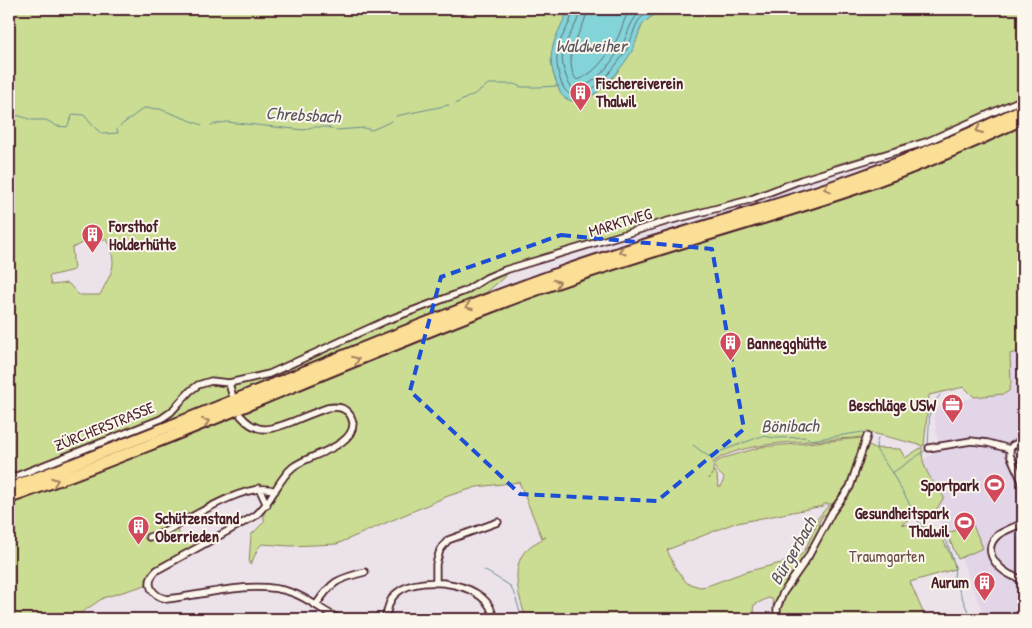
<svg xmlns="http://www.w3.org/2000/svg" width="1032" height="628" font-family="'Patrick Hand',sans-serif">
  <style>
    .built { fill: #e2d5e8 }
    .green { fill: #cadd92; stroke: #8a7e5e; fill-rule: evenodd }
    .water { fill: #82d4d9; stroke: #6c8c93 }
    .lines { fill: none; stroke-linecap: round; stroke-linejoin: round }
    .shore { stroke: #606771; stroke-width: 1 }
    .stream { stroke: #6c8c93; stroke-width: 1 }
    .minor-casing { stroke: #4a1f2b; stroke-width: 9 }
    .motorway-casing { stroke: #4a1f2b; stroke-width: 14 }
    .minor { stroke: #fbf7ec; stroke-width: 5.5 }
    .motorway { stroke: #fbdf96; stroke-width: 10 }
    .oneway { stroke: #a27f60 }
    .marked { fill: none; stroke: #1d4ed8; stroke-width: 4; stroke-dasharray: 10 6; stroke-linejoin: round }
    .labels { text-anchor: middle; stroke-width: 4; stroke-linejoin: round; paint-order: stroke }
    .poi-label { font-size: 16px; font-weight: bold; fill: #4a1f2b; stroke: #fbf7ec; text-anchor: start }
    .street-label { font-size: 16px; fill: #4a1f2b; stroke: #fbf7ec }
    .park-label { font-size: 16px; fill: #6a4e45; stroke: #fbf7ec }
    .water-label { font-size: 18px; font-style: italic; fill: #5b555f; stroke: #fbf7ec }
  </style>
  <rect width="100%" height="100%" fill="#ece3ea"/>
  <filter id="ink" filterUnits="userSpaceOnUse"><feTurbulence type="fractalNoise" baseFrequency=".02" numOctaves="2"/><feDisplacementMap in="SourceGraphic" scale="10" xChannelSelector="R" yChannelSelector="G"/><feConvolveMatrix kernelMatrix="1 2 1 2 8 2 1 2 1" color-interpolation-filters="sRGB"/></filter>
  <g filter="url(#ink)">
    <!-- built -->
    <path class="built" d="M1023,350V619H985L961,558L958,559L935,511L943,497L927,473L922,460L941,449L937,437L933,409L956,401L997,394H1004L1009,391L1011,383L1010,354Z"/>
    <!-- green -->
    <path class="green" d="M9,9H569L563,22L553,73L560,92L565,98L572,100H580L595,94L608,84L632,50L643,23L662,9H1023V95L942,133L834,165L742,200L520,263L487,292L287,373L295,392C399,348 505,306 612,270C661,253 711,240 761,225C851,197 938,165 1023,125V350L1010,354L1011,383L1009,391L1004,394L974,397L964,387L929,395L924,446L872,433C862,439 847,438 835,439C798,443 747,441 714,461L713,472L709,479L714,471L717,475L718,486L721,487L724,478C719,472 713,471 716,462L724,458L761,447L862,438L872,448L900,449L905,458L922,447C921,469 932,480 944,497L932,517L923,519L920,515L901,524L938,529L954,563L955,569L910,582L925,617L915,619H781L779,615L781,600L837,504H824L823,506L732,524L667,550L676,569L687,583L700,587L707,586L745,572L797,559L805,550L814,530L818,518L828,506H832L828,513L822,516L819,523L820,527L811,547L774,608L772,599L768,598L754,605L753,610L759,617L764,619H672L671,616H666V619H526C520,599 509,569 526,550C532,544 539,541 546,537L542,538L519,482L477,487L448,496L337,544L290,546L262,544L258,548L251,564H249L251,535L264,522V509L275,491L243,492L176,527L180,535L200,545L152,569L146,585L103,598L75,617V619H9ZM106,239C119,266 112,270 100,295H79L68,283L51,285L49,276L74,270L72,248L89,240Z
      M972,523L983,548L958,559L947,534Z"/>
    <!-- water -->
    <path class="water" d="M569,9H662C657,14 649,17 644,23C638,30 637,43 632,51C623,67 588,114 565,98C560,95 558,87 556,81C544,52 557,35 569,9Z"/>
    <g class="lines">
      <!-- shore -->
      <path class="shore" d="M573,9C572,26 557,38 557,56C556,65 560,90 570,94C590,103 618,63 627,49C632,40 633,29 639,20C642,16 650,12 655,9
        M580,9C578,33 553,44 566,76C568,81 569,86 574,89C594,88 613,61 622,45C630,31 629,20 644,9
        M587,9C586,29 569,40 571,62C571,69 573,76 577,80C594,75 607,56 616,41C622,31 623,18 631,9"/>
      <!-- stream -->
      <path class="stream" d="M455,104C467,97 480,93 488,84H514L521,87H538L559,86
        M9,115L20,116L32,120H46L57,126L67,127L73,114L84,115L94,127L102,134L118,133L117,129
        M396,116L449,105
        M211,125L226,122L304,130L312,127H327L336,130L364,128L372,130L392,121
        M120,126L144,108L160,109L202,125
        M878,438L876,445L877,451L892,473L908,501L915,518L921,524
        M693,445L708,456L762,436L776,438L806,437L811,440L863,432
        M928,446L930,408L940,395
        M892,473L926,450
        M921,525L926,527
        M939,532L947,542L954,563
        M955,566L954,578L971,619
        M484,570L509,585L516,596
        M516,599L522,619"/>
      <defs>
        <path id="minor" d="M229,383L232,394
          M241,416C258,436 273,429 294,421C305,416 316,412 327,408C333,407 340,406 345,410C350,413 352,418 353,423C354,447 308,455 293,467C277,480 273,501 255,516L157,570C143,583 152,596 167,599C207,595 254,579 293,593C310,599 323,612 340,619
          M929,448L971,441L988,443L1010,449
          M1010,449V455L1023,484
          M1010,449L1012,446L1023,440
          M9,479L161,419L171,412L190,391L198,385L211,381L229,383L269,374L385,321L465,291L486,278L505,270L668,221L749,200L801,180L926,142L1023,99
          M259,488L267,505
          M1023,523C1015,527 1005,530 998,535C977,553 1005,577 1023,579
          M149,537L163,533C187,520 250,479 275,491
          M436,583V564L440,550L448,540L498,522
          M316,605C332,581 337,579 365,572
          M385,619C388,609 389,598 398,592C421,573 493,583 493,619
          M780,619L777,615V608L783,593L808,557L832,512L850,487L867,436"/>
        <path id="motorway" d="M9,488C193,421 372,340 556,274C656,238 758,213 857,178C914,158 969,135 1023,109
          M9,498C187,435 358,355 536,290C642,252 751,224 857,188C914,168 969,145 1023,119"/>
      </defs>
      <!-- minor casing -->
      <use href="#minor" class="minor-casing"/>
      <!-- motorway casing -->
      <use href="#motorway" class="motorway-casing"/>
      <!-- minor -->
      <use href="#minor" class="minor"/>
      <!-- motorway -->
      <use href="#motorway" class="motorway"/>
    </g>
    <!-- one-way arrows -->
    <defs><path id="oneway-chevron" d="M-2-3.5L2.5 0L-2 3.5" fill="none" stroke-width="1.6" stroke-linecap="round" stroke-linejoin="round" transform="scale(1.25)"/></defs>
    <g class="oneway">
      <use href="#oneway-chevron" transform="translate(979 130) rotate(156)"/>
      <use href="#oneway-chevron" transform="translate(827 188) rotate(162)"/>
      <use href="#oneway-chevron" transform="translate(622 251) rotate(163)"/>
      <use href="#oneway-chevron" transform="translate(557 283) rotate(-20)"/>
      <use href="#oneway-chevron" transform="translate(469 306) rotate(159)"/>
      <use href="#oneway-chevron" transform="translate(356 360) rotate(-22)"/>
      <use href="#oneway-chevron" transform="translate(206 422) rotate(-22)"/>
      <use href="#oneway-chevron" transform="translate(55 481) rotate(-20)"/>
    </g>
  </g>
  <!-- marked area -->
  <path class="marked" d="M561,235L712,249L744,429L657,501L520,494L410,391L441,277Z"/>
  <!-- icons -->
  <defs>
    <symbol id="building-pin" viewBox="-11 -11 22 30"><path d="M0 17L-7.5 6A9.5 9.5 0 1 1 7.5 6Z" fill="#d1495b" stroke="#fbf7ec"/><path d="M-4-6H4V6H1V3H-1V6H-4ZM-2.5-4.3h1.7v1.8h-1.7ZM.8-4.3h1.7v1.8H.8ZM-2.5-1h1.7V.8h-1.7ZM.8-1h1.7V.8H.8Z" fill="#fff"/></symbol>
    <symbol id="office-pin" viewBox="-11 -11 22 30"><path d="M0 17L-7.5 6A9.5 9.5 0 1 1 7.5 6Z" fill="#d1495b" stroke="#fbf7ec"/><path d="M-6-3h4V-5.5h4V-3h4V5H-6ZM-1-4.5V-3h2v-1.5ZM-6 0V1H6V0Z" fill="#fff"/></symbol>
    <symbol id="stadium-pin" viewBox="-11 -11 22 30"><path d="M0 17L-7.5 6A9.5 9.5 0 1 1 7.5 6Z" fill="#d1495b" stroke="#fbf7ec"/><path d="M0-5a6.5 5 0 1 0 0 10a6.5 5 0 1 0 0-10ZM-3.5-1.8h7v3.6h-7Z" fill="#fff"/></symbol>
  </defs>
  <g fill-rule="evenodd">
    <use href="#building-pin" x="568" y="80" width="25" height="34"/>
    <use href="#building-pin" x="80" y="222" width="25" height="34"/>
    <use href="#building-pin" x="718" y="330" width="25" height="34"/>
    <use href="#office-pin" x="940" y="392" width="25" height="34"/>
    <use href="#stadium-pin" x="982" y="472" width="25" height="34"/>
    <use href="#stadium-pin" x="952" y="510" width="25" height="34"/>
    <use href="#building-pin" x="126" y="514" width="25" height="34"/>
    <use href="#building-pin" x="972" y="570" width="25" height="34"/>
  </g>
  <g class="labels">
    <!-- poi labels -->
    <g class="poi-label">
      <text x="596" y="89">Fischereiverein<tspan x="596" dy="18">Thalwil</tspan></text>
      <text x="109" y="232">Forsthof<tspan x="109" dy="18">Holderhütte</tspan></text>
      <text x="747" y="349">Bannegghütte</text>
      <text x="936" y="411" text-anchor="end">Beschläge USW</text>
      <text x="979" y="491" text-anchor="end">Sportpark</text>
      <text x="949" y="519" text-anchor="end">Gesundheitspark<tspan x="949" dy="18">Thalwil</tspan></text>
      <text x="155" y="524">Schützenstand<tspan x="155" dy="18">Oberrieden</tspan></text>
      <text x="969" y="588" text-anchor="end">Aurum</text>
    </g>
    <!-- street labels -->
    <g class="street-label">
      <text transform="translate(620 222) rotate(-17)" y="6">MARKTWEG</text>
      <text transform="translate(104 426) rotate(-22)" y="6">ZÜRCHERSTRASSE</text>
    </g>
    <!-- park labels -->
    <g class="park-label">
      <text x="887" y="562">Traumgarten</text>
    </g>
    <!-- water labels -->
    <g class="water-label">
      <text x="591" y="52">Waldweiher</text>
      <text transform="translate(303 115) rotate(3)" y="6">Chrebsbach</text>
      <text transform="translate(790 426) rotate(-1)" y="6">Bönibach</text>
      <text transform="translate(793 551) rotate(-60)" y="6">Bürgerbach</text>
    </g>
  </g>
  <!-- margin -->
  <rect width="1032" height="628" fill="none" stroke="#fbf7ec" stroke-width="30"/>
  <rect x="15" y="15" width="1002" height="598" fill="none" stroke="#4a1f2b" stroke-width="2" filter="url(#ink)"/>
</svg>
